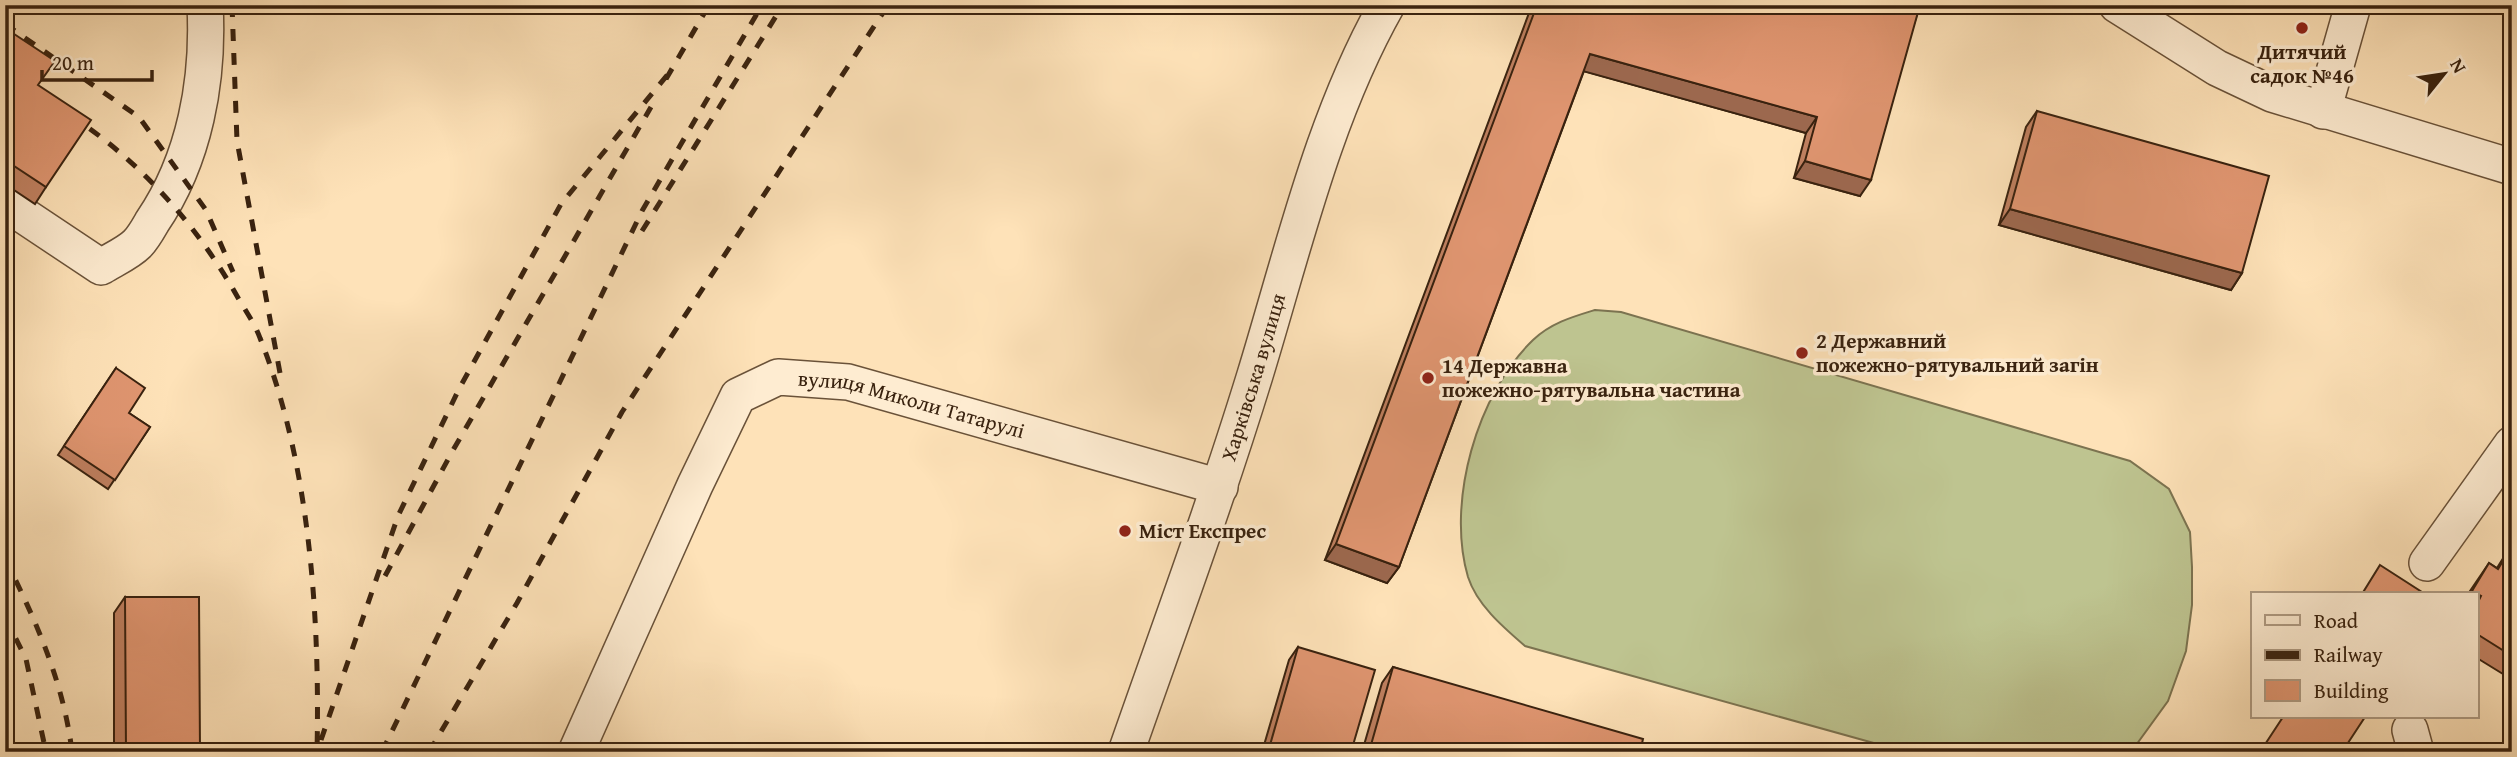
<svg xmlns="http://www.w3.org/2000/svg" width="2517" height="757" font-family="'Gentium Book Plus',serif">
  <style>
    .grass { fill: #bec490; stroke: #7c7350; stroke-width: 2 }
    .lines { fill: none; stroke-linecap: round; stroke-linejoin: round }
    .minor-casing { stroke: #6a5239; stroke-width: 38 }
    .minor { stroke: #feecd1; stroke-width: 35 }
    .rail { stroke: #39220f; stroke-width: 5; stroke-dasharray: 12 12; stroke-linecap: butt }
    .wall { fill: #c08060; stroke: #39220f; stroke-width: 2 }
    .shaded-wall { fill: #9c684e; stroke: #39220f; stroke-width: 2 }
    .building { fill: #df9570; stroke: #39220f; stroke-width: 2 }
    .poi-dot { fill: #8f2418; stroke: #feecd1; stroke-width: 2.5 }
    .labels { text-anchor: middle; stroke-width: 7; stroke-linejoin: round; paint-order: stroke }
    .poi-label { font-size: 21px; font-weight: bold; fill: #39220f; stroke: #feecd1; text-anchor: start }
    .street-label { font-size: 21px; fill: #39220f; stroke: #feecd1 }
  </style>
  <rect width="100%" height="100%" fill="#fee2b8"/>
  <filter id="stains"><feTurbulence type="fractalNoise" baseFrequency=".00286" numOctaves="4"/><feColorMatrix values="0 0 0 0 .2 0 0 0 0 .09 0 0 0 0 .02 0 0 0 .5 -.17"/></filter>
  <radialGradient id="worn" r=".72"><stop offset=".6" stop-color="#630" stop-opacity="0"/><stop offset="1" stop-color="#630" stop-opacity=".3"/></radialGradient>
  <!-- grass -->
  <path class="grass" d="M1595,310L1621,312L2130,461L2169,489L2190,532L2192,567V605L2186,651L2168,701L2131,752H1906L1525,646C1503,627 1477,605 1468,577C1446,502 1477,394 1533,340C1551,323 1572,317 1595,310Z"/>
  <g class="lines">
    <defs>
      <g id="minor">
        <path d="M2117,5L2217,68L2272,94L2512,167"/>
        <path d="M2323,111L2353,5"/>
        <path d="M5,203L101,267C112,260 128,253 137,244C143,238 148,229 152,222C195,159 209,80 205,5"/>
        <path d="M2427,563L2512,444"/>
        <path d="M2410,730L2416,752"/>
        <path id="s1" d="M576,752L695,485L738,396L778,377L848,382L1220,487"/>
        <path id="s2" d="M1126,752C1170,626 1216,502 1255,375C1293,251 1323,118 1387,5"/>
      </g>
    </defs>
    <!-- minor casing -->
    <use href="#minor" class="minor-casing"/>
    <!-- minor -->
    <use href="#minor" class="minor"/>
    <!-- rail -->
    <path class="rail" d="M232,5L237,141L280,373
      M5,24L139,117L206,210L233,272
      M666,79L709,5
      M70,115C140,161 196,224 237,296C245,310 255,324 260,338C310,463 320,618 317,752
      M642,231L783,5
      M5,559C36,620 64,684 72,752
      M385,576L452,452L651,107
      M5,617L26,659L46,752
      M321,740L398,516L459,389L561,204L669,73
      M382,752L642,211L762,5
      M429,752L517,603L622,412L888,5"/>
  </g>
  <!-- wall -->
  <path class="wall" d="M1532,5H1824L1840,10L1841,5H1920L1860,196L1794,178L1806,133L1584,71L1399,567L1387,583L1325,560Z
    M5,28L38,85L46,187L35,204L5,184Z
    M2037,111L2242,273L2231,290L1999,225L2026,127Z
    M116,368L129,413L150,427L108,489L58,455Z
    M2512,544V662L2503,674L2477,658V594H2468L2489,563L2497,568Z
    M125,597L200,752H114V613Z
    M1298,647L1351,752H1262L1289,660Z
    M1393,667L1640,752H1362L1382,683Z"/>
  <!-- shaded-wall -->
  <path class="shaded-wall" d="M1590,54L1817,117L1806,133L1579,70Z
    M1805,161L1871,180L1860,196L1794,178Z
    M2010,209L2242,273L2231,290L1999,225Z
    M1336,544L1399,567L1387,583L1325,560Z"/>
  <!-- building -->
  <path class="building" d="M1537,5H1824L1846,12L1848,5H1920L1871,180L1805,161L1817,117L1590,54L1399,567L1336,544Z
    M5,28L55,61L38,85L91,120L46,187L5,160Z
    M2037,111L2269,176L2242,273L2010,209Z
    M116,368L145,388L129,413L150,427L115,480L64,446Z
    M2512,546V656L2477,634V604L2481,596L2472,591L2489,563L2498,569Z
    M2380,565L2425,594H2362Z
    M125,597H199L200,752H126Z
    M1298,647L1375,670L1351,752H1268Z
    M1393,667L1643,739L1640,752H1369Z
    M2283,717H2365L2342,752H2260Z"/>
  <!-- markers -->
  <g class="poi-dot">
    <circle cx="2302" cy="28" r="7"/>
    <circle cx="1802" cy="353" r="7"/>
    <circle cx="1428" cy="378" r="7"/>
    <circle cx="1125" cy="531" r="7"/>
  </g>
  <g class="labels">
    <!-- poi labels -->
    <g class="poi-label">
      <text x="2302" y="59" text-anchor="middle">Дитячий<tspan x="2302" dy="24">садок №46</tspan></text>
      <text x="1816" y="348">2 Державний<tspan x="1816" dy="24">пожежно-рятувальний загін</tspan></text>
      <text x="1442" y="373">14 Державна<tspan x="1442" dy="24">пожежно-рятувальна частина</tspan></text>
      <text x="1139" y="538">Міст Експрес</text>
    </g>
    <!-- street labels -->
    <g class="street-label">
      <text dy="7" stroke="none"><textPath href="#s2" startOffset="396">Харківська вулиця</textPath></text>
      <text dy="7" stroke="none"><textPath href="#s1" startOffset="572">вулиця Миколи Татарулі</textPath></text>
    </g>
  </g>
  <!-- margin -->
  <rect width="2517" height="757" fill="none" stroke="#fee2b8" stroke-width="28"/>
  <rect x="7" y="7" width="2503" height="743" fill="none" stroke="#39220f" stroke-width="3.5"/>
  <rect x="14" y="14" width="2489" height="729" fill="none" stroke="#39220f" stroke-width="2"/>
  <!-- legend -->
  <rect x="2251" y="592" width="228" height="126" fill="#feecd1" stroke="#af9b83" stroke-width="2"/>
  <rect x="2265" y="615" width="35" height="10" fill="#feecd1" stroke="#af9b83" stroke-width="2"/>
  <text x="2314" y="628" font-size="21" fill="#39220f">Road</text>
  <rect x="2265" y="650" width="35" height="10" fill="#39220f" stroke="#af9b83" stroke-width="2"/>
  <text x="2314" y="662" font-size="21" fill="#39220f">Railway</text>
  <rect x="2265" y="680" width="35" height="21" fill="#df9570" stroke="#af9b83" stroke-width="2"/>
  <text x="2314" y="698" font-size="21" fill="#39220f">Building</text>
  <!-- north arrow -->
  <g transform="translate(2444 74) rotate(60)" stroke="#feecd1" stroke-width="5" paint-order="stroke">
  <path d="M0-5L12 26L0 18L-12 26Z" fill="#39220f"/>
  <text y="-10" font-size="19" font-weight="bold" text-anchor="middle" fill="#39220f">N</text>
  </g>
  <!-- scale -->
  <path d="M42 70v10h110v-10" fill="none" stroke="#39220f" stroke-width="3.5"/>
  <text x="52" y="70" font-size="21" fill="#39220f" stroke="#feecd1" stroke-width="5" paint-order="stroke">20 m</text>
  <rect width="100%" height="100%" filter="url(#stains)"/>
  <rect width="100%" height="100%" fill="url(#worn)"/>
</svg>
